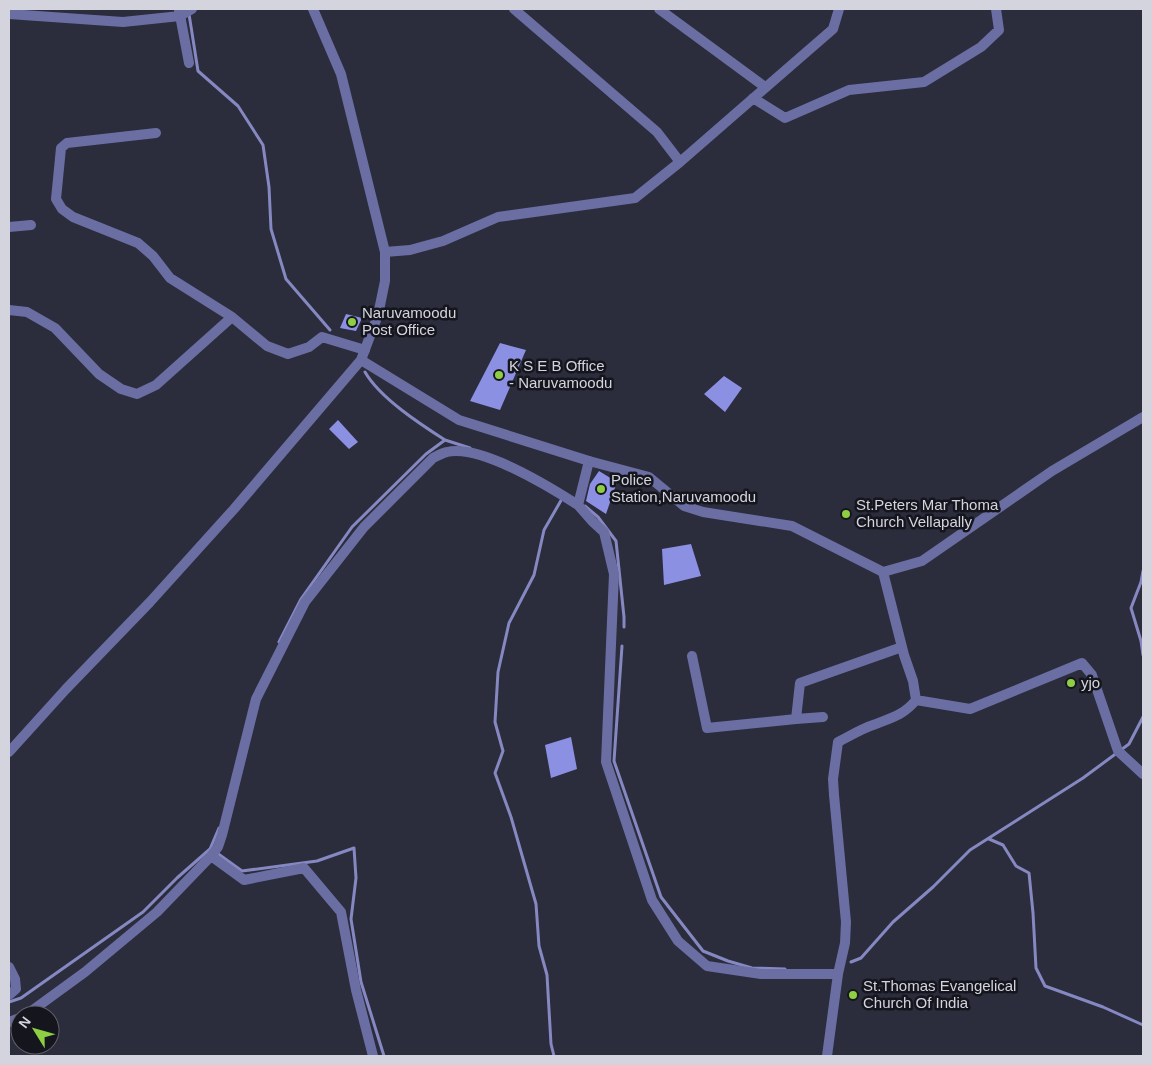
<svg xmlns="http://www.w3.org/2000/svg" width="1152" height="1065" font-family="Arial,sans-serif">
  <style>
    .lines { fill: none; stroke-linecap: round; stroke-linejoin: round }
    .stream { stroke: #8688c2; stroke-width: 3 }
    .building { fill: #8c90e3 }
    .minor { stroke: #6b6ea3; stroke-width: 10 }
    .tertiary { stroke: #6b6ea3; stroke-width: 10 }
    .poi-dot { fill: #8ece43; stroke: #15151d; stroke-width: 2 }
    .labels { text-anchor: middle; stroke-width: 5; stroke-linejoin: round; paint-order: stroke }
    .poi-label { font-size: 15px; fill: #d3d4de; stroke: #15151d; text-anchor: start }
  </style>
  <rect width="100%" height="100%" fill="#2b2c3c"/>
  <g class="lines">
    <!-- stream -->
    <path class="stream" d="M189,14L198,71L238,106L263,145L269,187L271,229L286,279L330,330
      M365,372C380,398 420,424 445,440
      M585,506L598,517L616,541L624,617V627
      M1143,571L1141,582L1131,608L1141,641L1143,655
      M279,642L301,599L352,527L426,454L445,440L470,448
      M622,646L614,761L661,897L703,951L728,961L752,968L785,969
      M989,839L1003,845L1016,866L1029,873L1033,913L1036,968L1045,986L1103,1007L1143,1025
      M217,853L242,871L317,861L354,848L356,878L351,919L361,982L384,1056
      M851,962L861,958L893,922L933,887L970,850L1083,778L1129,744L1143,717
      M9,1002L21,998L143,912L177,878L210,849L219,828
      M554,1056L551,1044L547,975L539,946L536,904L511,817L495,773L503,751L495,722L498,672L509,623L534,575L544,530L563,497"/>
  </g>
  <!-- building -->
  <path class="building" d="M346,314L362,318L356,331L340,328Z
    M500,343L526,350L500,410L470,401Z
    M724,376L742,388L725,412L704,394Z
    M338,420L358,442L349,449L329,429Z
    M599,471L617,482L606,514L586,501L590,484Z
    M691,544L701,576L664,585L662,549Z
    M571,737L577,769L551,778L545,745Z"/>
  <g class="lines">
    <!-- minor -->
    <path class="minor" d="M659,9L765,87
      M179,10L189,63
      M9,14L123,22L180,16L192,9
      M753,98L785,118L849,90L924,82L981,47L999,30L996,9
      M156,133L67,143L61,148L56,199L62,209L73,217L138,243L153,256L170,278L232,317L267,346L288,354L309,347L322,337L365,350
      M680,162L833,29L839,9
      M9,227L31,225
      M385,252L410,250L443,241L498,217L635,198L680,162L657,132L514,9
      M9,310L27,312L55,328L99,374L121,389L137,394L156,385L232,317
      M589,461L578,505L592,521L604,532L614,574L606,762L652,900L678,941L707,966L761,974H838
      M692,656L707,728L796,719L800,683L902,647
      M916,700L970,709L1082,663L1092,675L1118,751L1143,774
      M796,719L823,717
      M9,967L15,979L16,989L9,995
      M26,1015L85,972L157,912L211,856
      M9,1022L20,1018
      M373,1056L356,990L341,912L304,868L244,880L211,856L218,847L222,835L256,699L305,602L364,527L433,458C437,456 442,453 447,452C480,444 550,487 578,505
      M827,1056L838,974L845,943L846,922L834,795L833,779L838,742C850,736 861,729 873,725C891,718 904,715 916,700L913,681L904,655L883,572"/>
    <!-- tertiary -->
    <path class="tertiary" d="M361,360L459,420L589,461L649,477L684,506L703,512L792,526L883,572L922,561L1052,471L1143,417
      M9,752L66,689L150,602L234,509L361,360L378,315L385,281V252L341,74L313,9"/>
  </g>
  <!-- markers -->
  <g class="poi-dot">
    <circle cx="352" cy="322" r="5"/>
    <circle cx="499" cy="375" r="5"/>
    <circle cx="601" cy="489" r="5"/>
    <circle cx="846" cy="514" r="5"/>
    <circle cx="1071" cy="683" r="5"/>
    <circle cx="853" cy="995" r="5"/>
  </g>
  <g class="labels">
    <!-- poi labels -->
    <g class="poi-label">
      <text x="362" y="318">Naruvamoodu<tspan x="362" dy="17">Post Office</tspan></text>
      <text x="509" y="371">K S E B Office<tspan x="509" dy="17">- Naruvamoodu</tspan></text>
      <text x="611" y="485">Police<tspan x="611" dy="17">Station,Naruvamoodu</tspan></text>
      <text x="856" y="510">St.Peters Mar Thoma<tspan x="856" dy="17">Church Vellapally</tspan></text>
      <text x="1081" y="688">yjo</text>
      <text x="863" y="991">St.Thomas Evangelical<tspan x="863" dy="17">Church Of India</tspan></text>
    </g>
  </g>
  <!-- border -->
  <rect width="1152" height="1065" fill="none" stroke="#d3d4de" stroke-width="20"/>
  <!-- north arrow -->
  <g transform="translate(35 1030) rotate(307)"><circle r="24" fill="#15151d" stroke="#61616a"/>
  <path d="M0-4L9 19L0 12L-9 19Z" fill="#8ece43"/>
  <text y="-8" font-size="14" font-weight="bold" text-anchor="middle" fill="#d3d4de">N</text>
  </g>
</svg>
